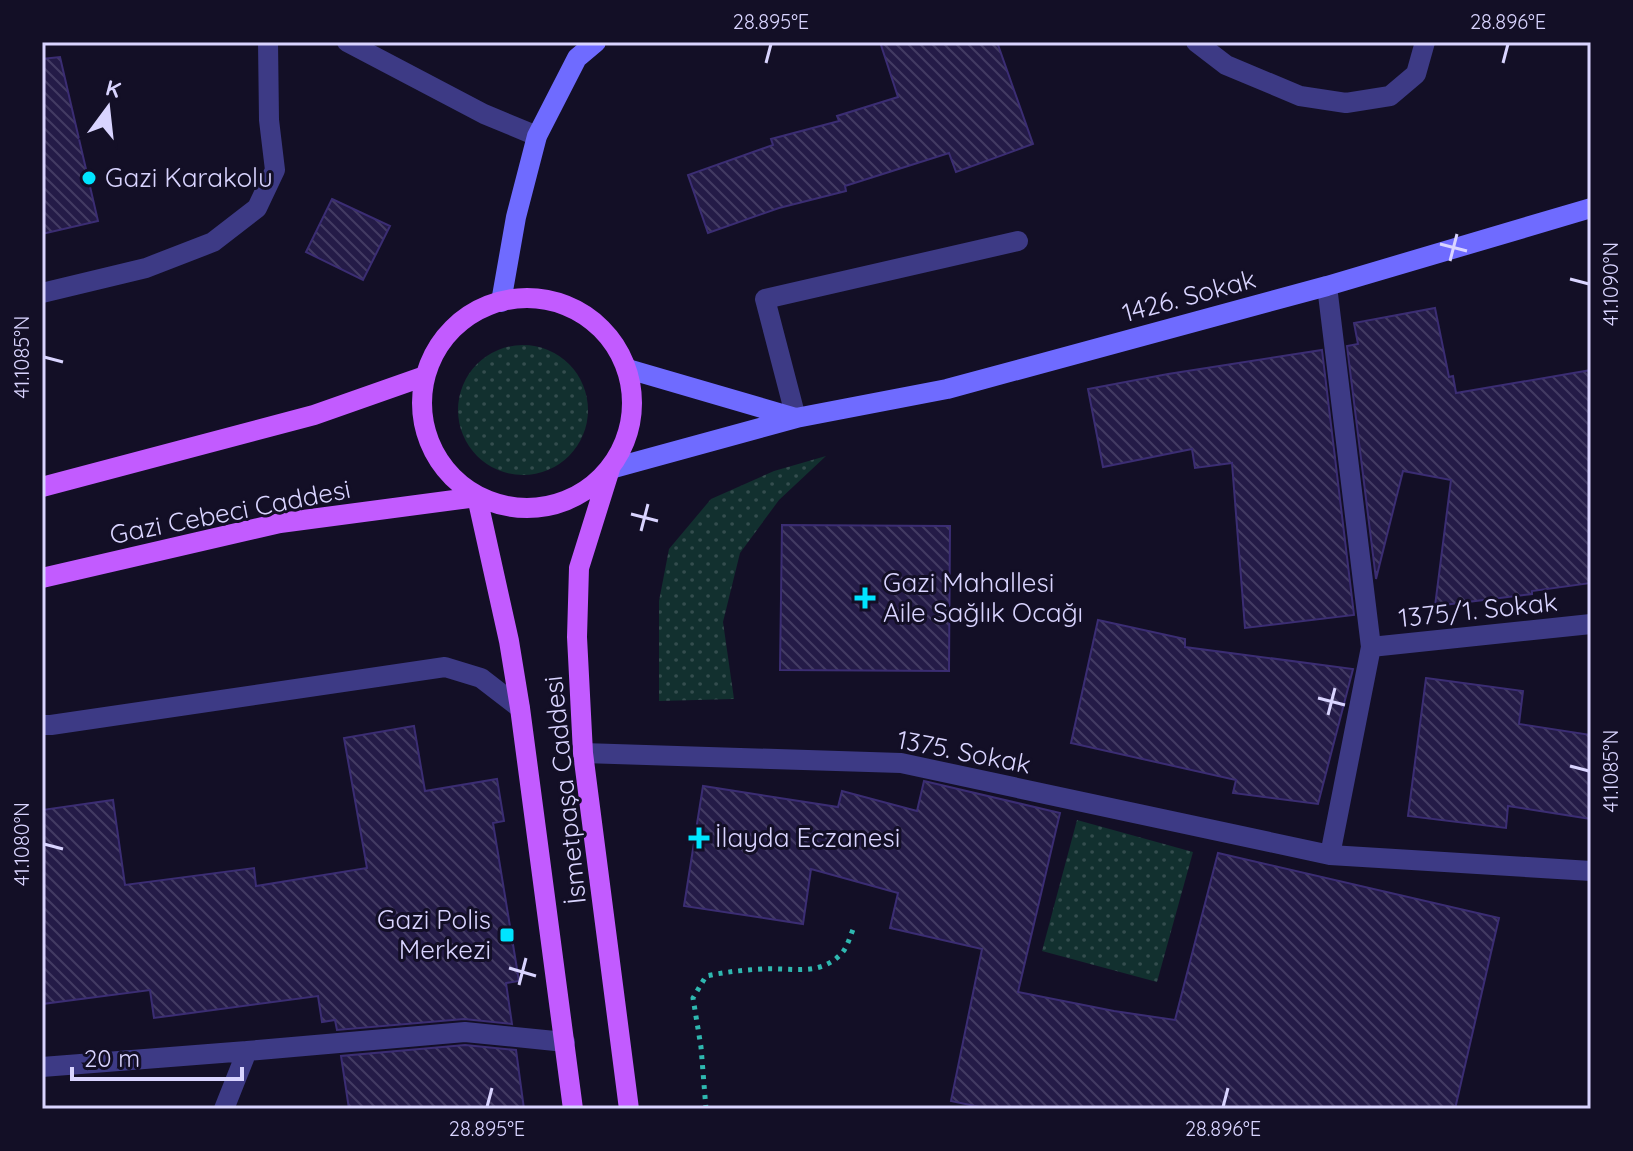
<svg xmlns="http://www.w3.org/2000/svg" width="1633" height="1151" font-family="Quicksand,sans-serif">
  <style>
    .grass { fill: url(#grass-dots) }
    .building { fill: url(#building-back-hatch); stroke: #3b2d73; stroke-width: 2 }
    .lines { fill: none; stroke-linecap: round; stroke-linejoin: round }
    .path { stroke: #2fb8b0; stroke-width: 5; stroke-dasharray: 4 6; stroke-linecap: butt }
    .lane { stroke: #3d3a85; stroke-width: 20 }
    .street { stroke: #3d3a85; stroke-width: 20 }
    .secondary { stroke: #6f6bff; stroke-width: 20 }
    .primary { stroke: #c25bff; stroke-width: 20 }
    .ticks { fill: none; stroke: #d9d4ff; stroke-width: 3 }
    .poi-dot { fill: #00e5ff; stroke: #130f26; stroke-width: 3 }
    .labels { text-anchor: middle; stroke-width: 6; stroke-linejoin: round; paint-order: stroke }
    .poi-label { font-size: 26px; fill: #d9d4ff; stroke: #130f26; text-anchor: start }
    .street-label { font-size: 26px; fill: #d9d4ff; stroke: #130f26 }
    .neatline { fill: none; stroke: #d9d4ff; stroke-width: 3 }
    .ticks-label { font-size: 20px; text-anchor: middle; fill: #d9d4ff }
  </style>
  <defs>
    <pattern id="grass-dots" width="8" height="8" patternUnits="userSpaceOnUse" patternTransform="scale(2)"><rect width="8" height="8" fill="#12302f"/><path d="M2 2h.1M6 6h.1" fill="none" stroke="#344d4e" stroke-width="1.8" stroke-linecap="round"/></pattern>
    <pattern id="building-back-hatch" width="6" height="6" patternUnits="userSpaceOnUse" patternTransform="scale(2)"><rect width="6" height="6" fill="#241b47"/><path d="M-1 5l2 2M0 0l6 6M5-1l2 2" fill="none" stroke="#433b63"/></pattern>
  </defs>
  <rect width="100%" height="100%" fill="#130f26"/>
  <!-- grass -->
  <path class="grass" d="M458 410a65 65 0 1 1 130 0a65 65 0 1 1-130 0Z
    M826,456L779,500L740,553L723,622L734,699L659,701V601L669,549L711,499L774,471Z
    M1077,820L1193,852L1157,982L1042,951Z"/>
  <!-- building -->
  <path class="building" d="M880,42H997L1033,144L956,172L949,153L845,186L846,191L779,208L708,233L688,175L773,145L771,139L839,121L837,116L898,97Z
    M60,57L98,221L42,234V59Z
    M332,199L390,226L363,280L306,252Z
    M1435,308L1449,377L1453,376L1456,393L1591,370V583L1532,591V594L1435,606L1451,480L1403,471L1376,579L1347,346L1358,344L1354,323Z
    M1322,350L1354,615L1245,628L1232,463L1195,468L1192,449L1103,467L1088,389L1168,374Z
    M782,525L950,526L949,671L780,670Z
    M1098,620L1185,639V647L1353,669L1318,804L1233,793L1236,780L1071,743Z
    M1426,678L1523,691L1519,724L1591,735V819L1508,806L1506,828L1408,816Z
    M414,726L425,791L497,779L504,821L493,823L519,981L506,983L512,1024L464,1019L337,1030L335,1020L322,1022L318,996L154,1018L150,990L42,1004V810L113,800L125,885L254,868L256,886L367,868L344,738Z
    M924,781L1060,813L1018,992L1114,1011L1175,1020L1218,853L1499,918L1455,1109H989L951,1101L982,949L890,928L898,893L811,869L803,924L684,906L703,786L838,807L842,791L917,811Z
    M465,1045L516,1050L524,1109H349L341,1056Z"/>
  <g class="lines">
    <!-- path -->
    <path class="path" d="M706,1109L701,1047L693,998L706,976C725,972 743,970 762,969C789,967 818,977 840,955C847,949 850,936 854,927"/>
    <!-- lane -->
    <path class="lane" d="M347,42L484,114L537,136
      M1196,42L1226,65L1300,96L1346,103L1390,96L1416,74L1425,42
      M42,293L146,268L213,242L257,208L275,170L269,120L268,42
      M796,418L765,299L1018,241"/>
    <!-- street -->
    <path class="street" d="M1327,286L1371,647L1330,855
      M1371,647L1591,624
      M42,725H51L445,667L481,678L520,708
      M583,753L901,763L1330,855L1591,871
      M42,1067L247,1051
      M224,1109L247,1051L465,1032L565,1042"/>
    <!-- secondary -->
    <path class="secondary" d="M501,302L516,217L537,136L577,58L596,42
      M796,418L947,389L1327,286L1591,208
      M610,469L796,418L628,369"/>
    <!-- primary -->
    <path class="primary" d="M422 403a105 105 0 1 1 210 0a105 105 0 1 1-210 0Z
      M610,469L579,568L577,637L583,753L629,1109
      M42,487L314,415L425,376
      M477,497L509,641L520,708L573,1109
      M42,578L280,523L477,497"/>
  </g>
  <!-- ticks -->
  <path class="ticks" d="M766,63L771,44M1503,63L1508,44M1440,244L1467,251M1450,261L1457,234M1570,279L1589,284M44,357L63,362M631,514L658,521M641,531L648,504M1318,698L1345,705M1328,715L1335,688M1570,766L1589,771M44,844L63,849M509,968L536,976M519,985L526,958M487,1107L492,1088M1223,1107L1228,1088"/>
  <!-- markers -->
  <g class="poi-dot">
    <circle cx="89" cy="178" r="8"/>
    <path d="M861 586h8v8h8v8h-8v8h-8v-8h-8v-8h8z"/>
    <path d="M695 826h8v8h8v8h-8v8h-8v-8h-8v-8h8z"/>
    <rect x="499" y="927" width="16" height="16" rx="4"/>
  </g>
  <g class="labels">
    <!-- poi labels -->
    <g class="poi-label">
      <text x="105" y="187">Gazi Karakolu</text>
      <text x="883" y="592">Gazi Mahallesi<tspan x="883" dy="30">Aile Sağlık Ocağı</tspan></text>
      <text x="715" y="847">İlayda Eczanesi</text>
      <text x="491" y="929" text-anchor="end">Gazi Polis<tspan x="491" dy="30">Merkezi</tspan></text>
    </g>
    <!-- street labels -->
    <g class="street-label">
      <text transform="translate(1189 296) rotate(-15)" y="9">1426. Sokak</text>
      <text transform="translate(230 512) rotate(-11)" y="9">Gazi Cebeci Caddesi</text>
      <text transform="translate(1478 610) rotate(-6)" y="9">1375/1. Sokak</text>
      <text transform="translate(964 752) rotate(11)" y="9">1375. Sokak</text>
      <text transform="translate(565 790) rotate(-96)" y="9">İsmetpaşa Caddesi</text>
    </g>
  </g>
  <!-- border -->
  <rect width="1633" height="1151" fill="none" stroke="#130f26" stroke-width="88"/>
  <!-- north arrow -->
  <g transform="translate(108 108) rotate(15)" stroke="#130f26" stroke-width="6" paint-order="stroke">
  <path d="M0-6L14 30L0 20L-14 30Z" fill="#d9d4ff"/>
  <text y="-12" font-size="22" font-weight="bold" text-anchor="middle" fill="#d9d4ff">K</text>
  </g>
  <!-- scale -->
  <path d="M72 1067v12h170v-12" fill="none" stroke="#d9d4ff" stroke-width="4"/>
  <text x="84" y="1067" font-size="24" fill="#d9d4ff" stroke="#130f26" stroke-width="6" paint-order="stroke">20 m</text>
  <rect x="44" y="44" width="1545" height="1063" class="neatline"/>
  <g class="ticks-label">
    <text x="771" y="29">28.895°E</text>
    <text x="1508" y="29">28.896°E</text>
    <text transform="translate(1611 284) rotate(-90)" y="7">41.1090°N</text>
    <text transform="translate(22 357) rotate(-90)" y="7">41.1085°N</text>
    <text transform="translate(1611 771) rotate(-90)" y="7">41.1085°N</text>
    <text transform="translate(22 844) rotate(-90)" y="7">41.1080°N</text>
    <text x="487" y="1136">28.895°E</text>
    <text x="1223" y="1136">28.896°E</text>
  </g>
</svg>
